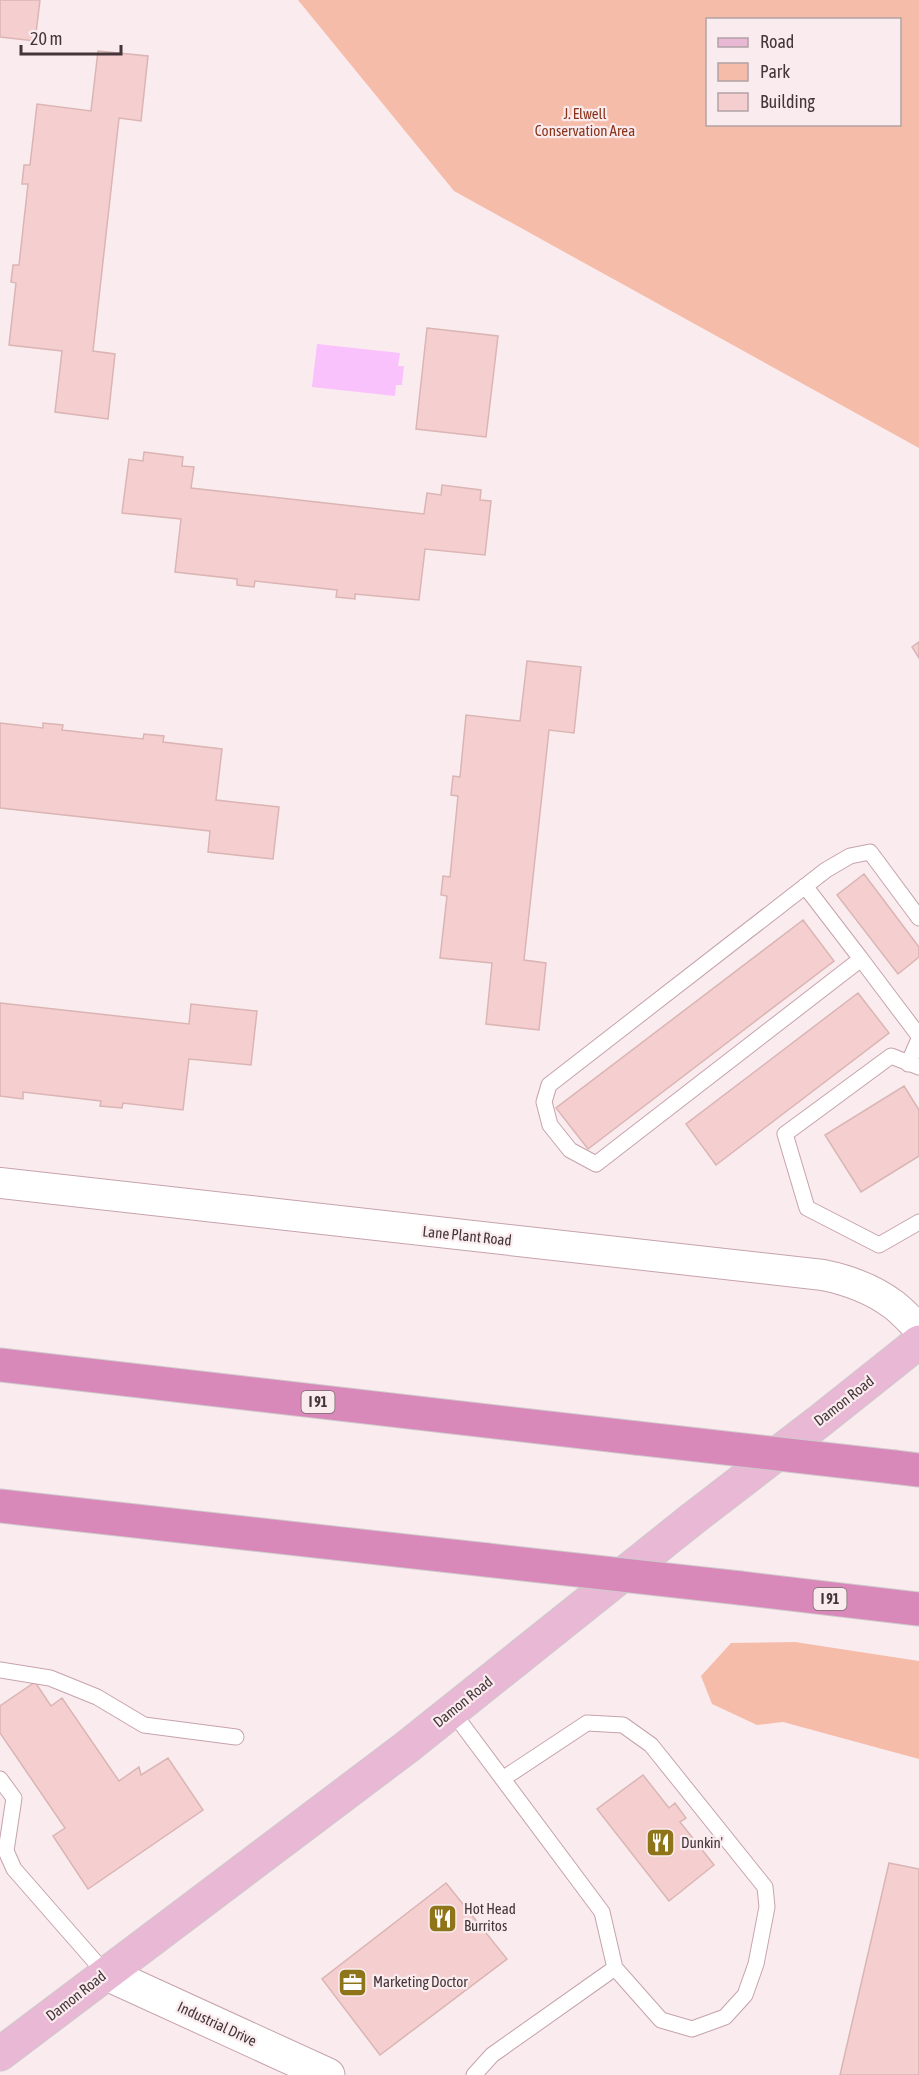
<svg xmlns="http://www.w3.org/2000/svg" width="919" height="2075" font-family="'Asap Condensed',sans-serif">
  <style>
    .green { fill: #f6bcaa; fill-rule: evenodd }
    .water { fill: #f9c2fc }
    .building { fill: #f5cfcf; stroke: #dab5b4; stroke-width: 1.5 }
    .lines { fill: none; stroke-linecap: round; stroke-linejoin: round }
    .service-casing { stroke: #c6a3ac; stroke-width: 17 }
    .minor-casing { stroke: #c6a3ac; stroke-width: 32 }
    .tertiary-casing { stroke: #c6a3ac; stroke-width: 35 }
    .primary-casing { stroke: #cecacc; stroke-width: 35 }
    .motorway-casing { stroke: #cecacc; stroke-width: 35 }
    .service { stroke: #fff; stroke-width: 15 }
    .minor { stroke: #fff; stroke-width: 30 }
    .tertiary { stroke: #fff; stroke-width: 33 }
    .primary { stroke: #e8b8d5; stroke-width: 33 }
    .motorway { stroke: #d888b9; stroke-width: 33 }
    .motorway-bridge-casing { stroke: #cecacc; stroke-width: 35; stroke-linecap: butt }
    .motorway-bridge { stroke: #d888b9; stroke-width: 33 }
    .labels { text-anchor: middle; stroke-width: 4.5; stroke-linejoin: round; paint-order: stroke }
    .shield { fill: #faebee; stroke: #7a6c6f; stroke-width: 1.5 }
    .shield-label { font-size: 14px; font-weight: bold; fill: #433539 }
    .park-label { font-size: 15px; fill: #8a351b; stroke: #faebee }
    .street-label { font-size: 15px; fill: #433539; stroke: #faebee }
    .poi-label { font-size: 15px; fill: #433539; stroke: #faebee; text-anchor: start }
  </style>
  <rect width="100%" height="100%" fill="#faebee"/>
  <!-- green -->
  <path class="green" d="M298,0H919V448L454,191ZM708,20H900V124H708Z
    M795,1642L919,1661V1759L783,1722L757,1725L712,1704L701,1676L731,1643Z"/>
  <!-- water -->
  <path class="water" d="M317,344L400,353L398,366H404L402,385H396L395,396L312,387Z"/>
  <!-- building -->
  <path class="building" d="M0,0H40L35,41L0,37Z
    M98,51L148,56L141,121L119,118L93,351L115,354L108,419L55,412L62,351L9,345L16,283L11,282L13,265H19L28,184H22L24,165H30L37,104L91,111Z
    M427,328L498,336L486,437L416,429Z
    M144,452L183,457L182,466L194,467L191,488L424,514L427,493L441,495L442,485L481,490L480,500L491,501L485,555L425,549L419,600L355,594V599L336,597L337,590L255,581L254,587L237,585V579L175,572L181,519L122,513L129,459L143,461Z
    M919,642V658L912,647Z
    M527,661L581,667L574,733L549,730L524,960L546,963L539,1030L486,1024L492,963L440,958L447,896L441,895L443,876L450,877L458,796L451,795L453,776L460,777L466,715L520,721Z
    M0,723L43,728V723L63,725L62,730L143,739L144,734L164,736L163,742L222,749L216,800L279,807L273,859L208,852L210,831L0,808Z
    M864,874L919,947V957L898,974L837,895Z
    M803,920L834,961L588,1149L556,1108Z
    M858,993L889,1033L716,1165L686,1124Z
    M0,1003L189,1024L191,1004L257,1011L251,1065L189,1059L183,1110L123,1103L122,1108L100,1106L101,1101L23,1092V1099L0,1096Z
    M904,1086L919,1110V1156L861,1192L825,1135Z
    M35,1682L51,1706L62,1698L119,1781L139,1767L141,1775L168,1758L203,1810L88,1889L53,1836L65,1828L0,1733V1706Z
    M643,1775L669,1808L675,1803L686,1818L680,1822L714,1865L669,1901L597,1809Z
    M889,1863L919,1869V2075H840Z
    M446,1883L507,1959L380,2055L322,1979Z"/>
  <g class="lines">
    <defs>
      <path id="service" d="M805,886L861,959
        M919,918L870,852L850,856L826,870L549,1085L544,1102L550,1125L570,1150L596,1164L861,959L919,1036
        M908,1064L919,1039
        M919,1067L891,1056L785,1134L807,1208L879,1245L919,1222
        M0,1670L50,1678L97,1697L144,1725L236,1737
        M452,1711L602,1912L615,1968L492,2055L474,2075
        M504,1778L587,1723L623,1725L651,1745L765,1887L767,1907L756,1964L745,1995L725,2017L692,2029L661,2020L615,1968
        M0,1779L14,1798L6,1851L14,1869L105,1973"/>
      <path id="minor" d="M0,1183L823,1275C848,1280 874,1290 894,1305C903,1312 911,1321 919,1329"/>
      <path id="tertiary" d="M105,1973L328,2075"/>
      <path id="primary" d="M0,2054L407,1747L691,1520L821,1420L919,1342"/>
      <path id="motorway" d="M0,1365L636,1438
        M894,1467L919,1470
        M0,1506L487,1560
        M740,1588L919,1609"/>
    </defs>
    <!-- service casing -->
    <use href="#service" class="service-casing"/>
    <!-- minor casing -->
    <use href="#minor" class="minor-casing"/>
    <!-- tertiary casing -->
    <use href="#tertiary" class="tertiary-casing"/>
    <!-- primary casing -->
    <use href="#primary" class="primary-casing"/>
    <!-- motorway casing -->
    <use href="#motorway" class="motorway-casing"/>
    <!-- service -->
    <use href="#service" class="service"/>
    <!-- minor -->
    <use href="#minor" class="minor"/>
    <!-- tertiary -->
    <use href="#tertiary" class="tertiary"/>
    <!-- primary -->
    <use href="#primary" class="primary"/>
    <!-- motorway -->
    <use href="#motorway" class="motorway"/>
    <defs>
      <path id="motorway-bridge" d="M636,1438L894,1467
        M487,1560L740,1588"/>
    </defs>
    <!-- motorway-bridge casing -->
    <use href="#motorway-bridge" class="motorway-bridge-casing"/>
    <!-- motorway-bridge -->
    <use href="#motorway-bridge" class="motorway-bridge"/>
  </g>
  <!-- icons -->
  <defs>
    <symbol id="restaurant-square" viewBox="-11 -11 22 22"><rect x="-9" y="-9" width="18" height="18" rx="4" fill="#8f751a" stroke="#faebee"/><path d="M-5-6h1v4h1v-4h1v4h1v-4h1v5L-1.5 .5V6h-2V.5L-5-1ZM5-6V6H3V1.5H1.5Q1.5-4 5-6Z" fill="#fff"/></symbol>
    <symbol id="office-square" viewBox="-11 -11 22 22"><rect x="-9" y="-9" width="18" height="18" rx="4" fill="#8f751a" stroke="#faebee"/><path d="M-6-3h4V-5.5h4V-3h4V5H-6ZM-1-4.5V-3h2v-1.5ZM-6 0V1H6V0Z" fill="#fff"/></symbol>
  </defs>
  <g fill-rule="evenodd">
    <use href="#restaurant-square" x="644" y="1826" width="33" height="33"/>
    <use href="#restaurant-square" x="426" y="1902" width="33" height="33"/>
    <use href="#office-square" x="336" y="1966" width="33" height="33"/>
  </g>
  <g class="labels">
    <!-- shield labels -->
    <g class="shield">
      <rect x="301.5" y="1391" width="33" height="22" rx="4.5"/>
      <rect x="813.5" y="1588" width="33" height="22" rx="4.5"/>
    </g>
    <g class="shield-label">
      <text x="318" y="1407">I 91</text>
      <text x="830" y="1604">I 91</text>
    </g>
    <!-- park labels -->
    <g class="park-label">
      <text x="585" y="119">J. Elwell<tspan x="585" dy="17">Conservation Area</tspan></text>
    </g>
    <!-- street labels -->
    <g class="street-label">
      <text transform="translate(467 1236) rotate(6)" y="5">Lane Plant Road</text>
      <text transform="translate(844 1401) rotate(-38)" y="5">Damon Road</text>
      <text transform="translate(463 1702) rotate(-39)" y="5">Damon Road</text>
      <text transform="translate(76 1996) rotate(-38)" y="5">Damon Road</text>
      <text transform="translate(217 2024) rotate(25)" y="5">Industrial Drive</text>
    </g>
    <!-- poi labels -->
    <g class="poi-label">
      <text x="681" y="1848">Dunkin'</text>
      <text x="464" y="1914">Hot Head<tspan x="464" dy="17">Burritos</tspan></text>
      <text x="373" y="1987">Marketing Doctor</text>
    </g>
  </g>
  <!-- legend -->
  <rect x="706" y="18" width="195" height="108" fill="#faebee" stroke="#b1a2a6" stroke-width="1.5"/>
  <rect x="718" y="38" width="30" height="9" fill="#e8b8d5" stroke="#b1a2a6" stroke-width="1.5"/>
  <text x="760" y="48" font-size="18" fill="#433539">Road</text>
  <rect x="718" y="63" width="30" height="18" fill="#f6bcaa" stroke="#b1a2a6" stroke-width="1.5"/>
  <text x="760" y="78" font-size="18" fill="#433539">Park</text>
  <rect x="718" y="93" width="30" height="18" fill="#f5cfcf" stroke="#b1a2a6" stroke-width="1.5"/>
  <text x="760" y="108" font-size="18" fill="#433539">Building</text>
  <!-- scale -->
  <path d="M21 45v9h100v-9" fill="none" stroke="#433539" stroke-width="3"/>
  <text x="30" y="45" font-size="18" fill="#433539" stroke="#faebee" stroke-width="4.5" paint-order="stroke">20 m</text>
</svg>
